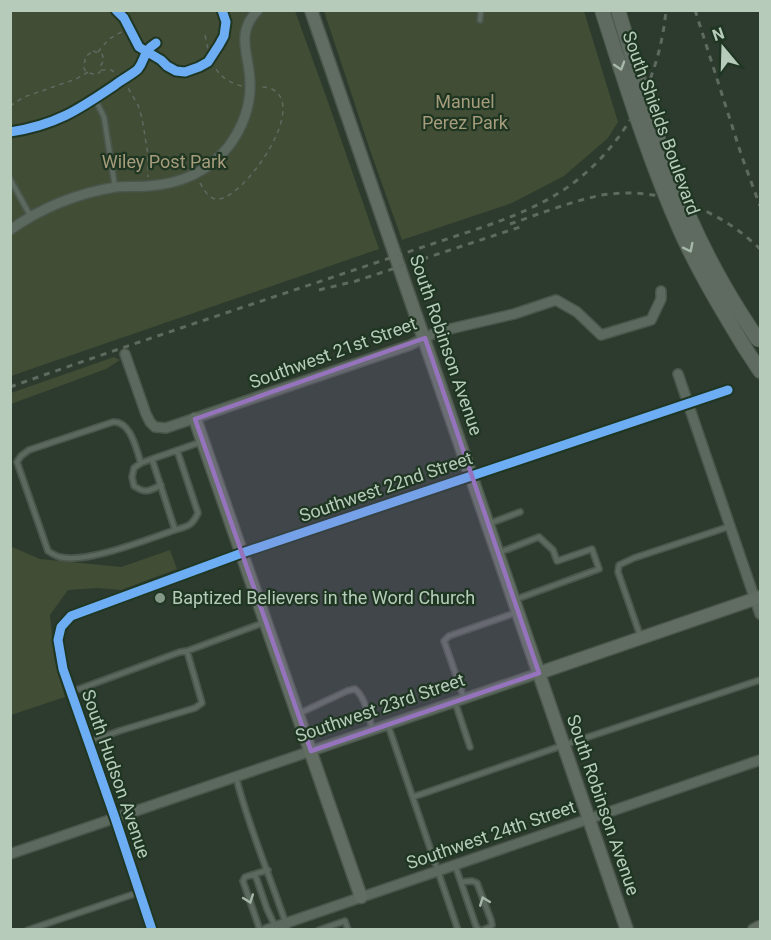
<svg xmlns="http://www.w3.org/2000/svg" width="771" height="940" font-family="Roboto,sans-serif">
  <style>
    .green { fill: #414d34 }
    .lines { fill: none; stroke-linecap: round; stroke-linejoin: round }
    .lane-casing { stroke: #4a554b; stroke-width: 8 }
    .street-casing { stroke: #4a554b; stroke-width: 12 }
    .secondary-casing { stroke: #4a554b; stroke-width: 15 }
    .primary-casing { stroke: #4a584c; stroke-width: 16 }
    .path { stroke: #5f6a60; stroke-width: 1.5; stroke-dasharray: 4.5 4.5; stroke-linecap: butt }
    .lane { stroke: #5c695e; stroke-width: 4.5 }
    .street { stroke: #5c695e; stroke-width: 9 }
    .secondary { stroke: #616d62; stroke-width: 12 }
    .primary { stroke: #5f6a60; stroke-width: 14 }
    .rail { stroke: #5e695f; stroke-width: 3; stroke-dasharray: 6 6; stroke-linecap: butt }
    .primary-bridge-casing { stroke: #4a584c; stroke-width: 16; stroke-linecap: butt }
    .primary-bridge { stroke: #5f6a60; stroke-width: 14 }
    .cycleway-casing { stroke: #1f3622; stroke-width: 13 }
    .cycleway { stroke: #6dadf4; stroke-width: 9 }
    .oneway { stroke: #a5b8a8 }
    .oneway2 { stroke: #a5b7a8 }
    .marked { fill: #9674bd; fill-opacity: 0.2; stroke: #9674bd; stroke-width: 4.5; stroke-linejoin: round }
    .poi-dot { fill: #869989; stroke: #1f3622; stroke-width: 2 }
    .labels { text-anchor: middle; stroke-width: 4.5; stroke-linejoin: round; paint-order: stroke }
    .park-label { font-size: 18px; fill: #a69c7c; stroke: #1f3622 }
    .street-label { font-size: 18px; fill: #b7cbba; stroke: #1f3622 }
    .poi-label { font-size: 18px; fill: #b7cbba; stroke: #1f3622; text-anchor: start }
  </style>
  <rect width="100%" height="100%" fill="#2c3b2e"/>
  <!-- green -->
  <path class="green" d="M10,11H295L327,99L379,249L11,376Z
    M324,11H584L618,122L608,138L564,176L512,203L402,240L370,150Z
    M114,357L120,360L106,369L11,404V393Z
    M10,546L40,559L121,567L170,550L177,569L121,590L98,588L68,590L50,615L54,657L65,697L11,715Z"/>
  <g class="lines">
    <defs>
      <path id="lane" d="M480,20L481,10
        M98,105L104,117L115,187
        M10,179L31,217
        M152,459L141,463C136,449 131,421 113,422L29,450L21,456L17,462L48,551C51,553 56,556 60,557C86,564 148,539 175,530L152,459L201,442
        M141,463L134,468L132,477L134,486C146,494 149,491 161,485
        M488,524L520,512
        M175,530C188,526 192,526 198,513L177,450
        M498,553L539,537L553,550L557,561L592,549L599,569L514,600
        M641,638L618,572L619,565L634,558L731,526
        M187,651L263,623
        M71,692L180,652L187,651L202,703L195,708L119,731L89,742
        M464,698L444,641L449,636L515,613
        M455,702L470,747
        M298,714L347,691L355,689C366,698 368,717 373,730
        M388,725L458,930
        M236,777C249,829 271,878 288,930
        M413,797L564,745L760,680
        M455,865L476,926L479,930
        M252,875L256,877L267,909L275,926
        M461,882L472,881L477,883L491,920L492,925L490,927L483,930
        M28,930L140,892
        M260,930L243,881L245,877L268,870
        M319,930L345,921L348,930"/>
      <path id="street" d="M10,230C41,208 79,193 116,187C127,186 137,187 148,186C179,184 208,172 228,147C242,129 251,106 250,83C250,55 234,34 258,10
        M125,354L146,414L150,422L155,427L166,428L410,345L437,332L514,314L556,300L577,312L601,335L651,320L661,299V291
        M678,374L760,614
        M10,854L539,673
        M152,930L115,818L63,669L58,640L61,627L71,616L242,553L728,390
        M266,930L760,760"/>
      <path id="secondary" d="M311,10L627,930
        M195,419L361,897
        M539,673L760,597
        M754,930L760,927"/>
      <path id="primary" d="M745,348L760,371"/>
    </defs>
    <!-- lane casing -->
    <use href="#lane" class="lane-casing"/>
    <!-- street casing -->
    <use href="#street" class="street-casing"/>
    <!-- secondary casing -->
    <use href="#secondary" class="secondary-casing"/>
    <!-- primary casing -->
    <use href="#primary" class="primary-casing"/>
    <!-- path -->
    <path class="path" d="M205,35C210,60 214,79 242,86
      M93,51L102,54L104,60L101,65L100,72L96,75L86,72L83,66L85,61V57Z
      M98,52L109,39L130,27
      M101,70H111L121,76L138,105L142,118L148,155V177
      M10,106L24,97L76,79L88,72
      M200,183C204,189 207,197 215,199C239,205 310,108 272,89C268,87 263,87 258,87"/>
    <!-- lane -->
    <use href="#lane" class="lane"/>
    <!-- street -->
    <use href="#street" class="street"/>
    <!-- secondary -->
    <use href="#secondary" class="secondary"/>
    <!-- primary -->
    <use href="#primary" class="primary"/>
    <!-- rail -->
    <path class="rail" d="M695,10L742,157L760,206
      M510,224C539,214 572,201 602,195C660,186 719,209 760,249
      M319,290L356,281L520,227
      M10,387C131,344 253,304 375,263C402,254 429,245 456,236C496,223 538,209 572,184C627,143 660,78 666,10"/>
    <defs>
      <path id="primary-bridge" d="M602,10C626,85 649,160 681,232C699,272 722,310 745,348
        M618,10C634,62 648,114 667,164C684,207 703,250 726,289C736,307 747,323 758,340"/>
    </defs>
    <!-- primary-bridge casing -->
    <use href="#primary-bridge" class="primary-bridge-casing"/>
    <!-- primary-bridge -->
    <use href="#primary-bridge" class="primary-bridge"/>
    <defs>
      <path id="cycleway" d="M116,10L124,18L139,47L161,60L167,66L176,71L185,72L199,67L208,62L219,45L224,36L226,22L222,10
        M10,132C56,125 78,110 115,85C121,80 133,74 138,69C146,59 142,52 156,43
        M152,930L115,818L63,669L58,640L61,627L71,616L242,553L728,390"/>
    </defs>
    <!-- cycleway casing -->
    <use href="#cycleway" class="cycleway-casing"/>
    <!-- cycleway -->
    <use href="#cycleway" class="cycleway"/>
  </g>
  <!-- one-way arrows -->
  <defs><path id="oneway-chevron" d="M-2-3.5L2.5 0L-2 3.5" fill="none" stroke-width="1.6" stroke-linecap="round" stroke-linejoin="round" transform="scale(1.5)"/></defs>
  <g class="oneway">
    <use href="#oneway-chevron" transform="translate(620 66) rotate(73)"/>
    <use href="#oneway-chevron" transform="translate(689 248) rotate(63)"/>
  </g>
  <g class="oneway2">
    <use href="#oneway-chevron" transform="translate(249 899) rotate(70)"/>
    <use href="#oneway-chevron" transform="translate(484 901) rotate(-111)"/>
  </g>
  <!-- marked area -->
  <path class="marked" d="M425,338L539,673L311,751L195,419Z"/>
  <!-- markers -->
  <circle class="poi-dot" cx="160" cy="598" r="6"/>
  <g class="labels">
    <!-- park labels -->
    <g class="park-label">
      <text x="465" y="108">Manuel<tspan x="465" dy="21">Perez Park</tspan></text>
      <text x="164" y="168">Wiley Post Park</text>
    </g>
    <!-- street labels -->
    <g class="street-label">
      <text transform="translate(661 123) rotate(70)" y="6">South Shields Boulevard</text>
      <text transform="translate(446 345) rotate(71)" y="6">South Robinson Avenue</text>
      <text transform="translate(333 353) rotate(-20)" y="6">Southwest 21st Street</text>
      <text transform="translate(386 487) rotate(-19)" y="6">Southwest 22nd Street</text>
      <text transform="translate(380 708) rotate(-19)" y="6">Southwest 23rd Street</text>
      <text transform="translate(116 774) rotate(71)" y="6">South Hudson Avenue</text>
      <text transform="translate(603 805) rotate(71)" y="6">South Robinson Avenue</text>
      <text transform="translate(491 835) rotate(-19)" y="6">Southwest 24th Street</text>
    </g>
    <!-- poi labels -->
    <g class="poi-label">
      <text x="172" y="604">Baptized Believers in the Word Church</text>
    </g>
  </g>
  <!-- border -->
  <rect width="771" height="940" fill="none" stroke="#b7cbba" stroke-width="24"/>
  <!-- north arrow -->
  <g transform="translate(723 48) rotate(341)" stroke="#1f3622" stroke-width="4.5" paint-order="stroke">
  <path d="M0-4.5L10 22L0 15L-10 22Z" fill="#b7cbba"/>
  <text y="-9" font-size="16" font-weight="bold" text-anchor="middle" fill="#b7cbba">N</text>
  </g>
</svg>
